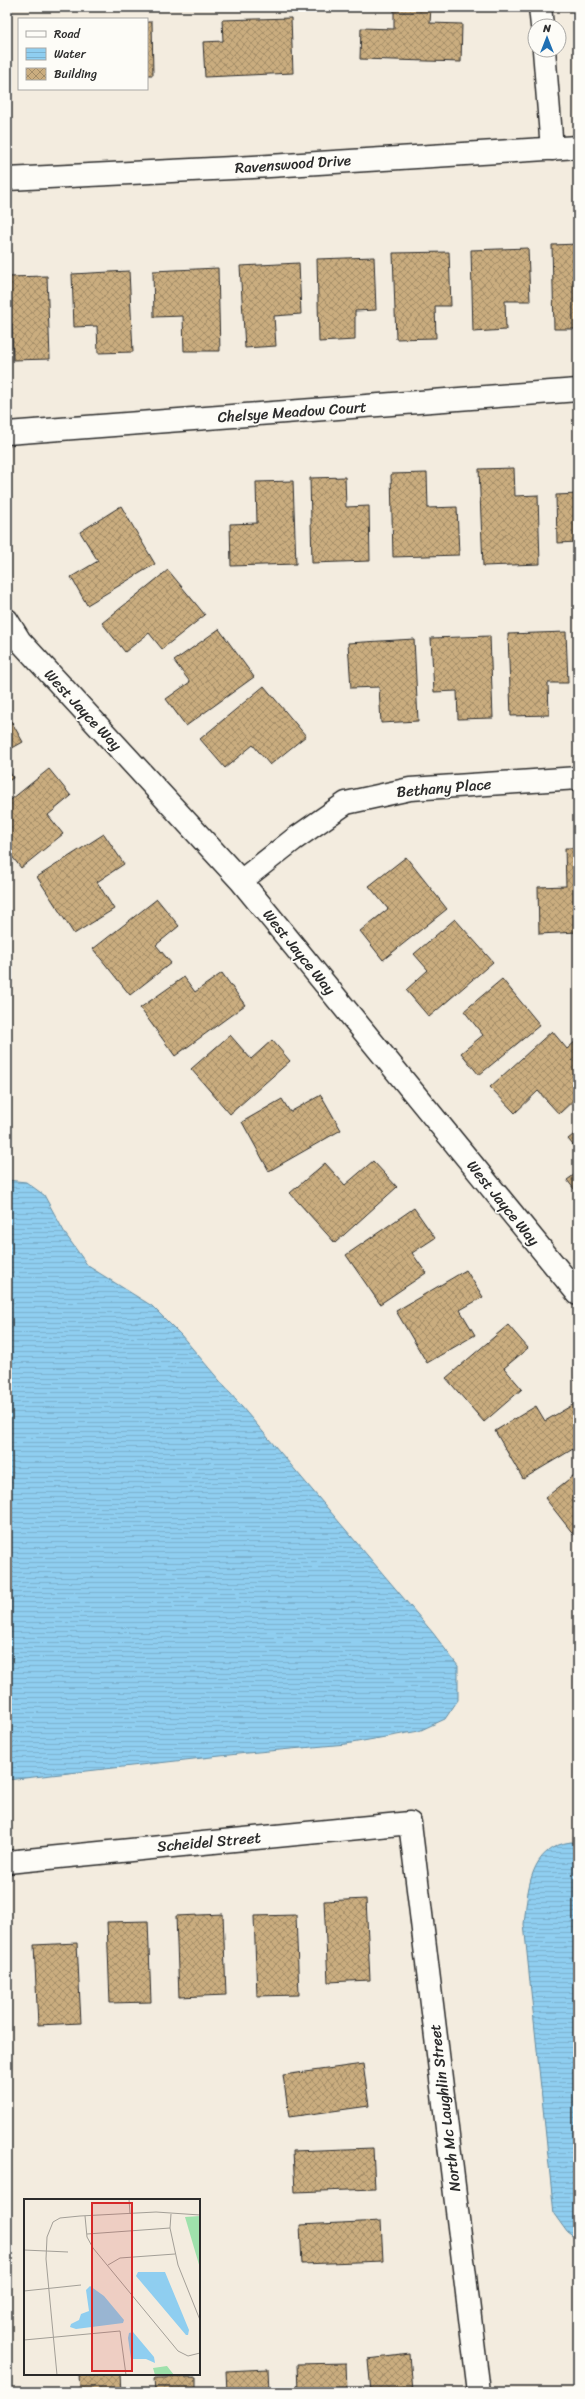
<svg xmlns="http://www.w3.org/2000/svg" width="585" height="2399" font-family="Sriracha,sans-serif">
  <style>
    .water { fill: url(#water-rules); stroke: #678da1 }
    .building { fill: url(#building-cross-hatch); stroke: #2b2b2b }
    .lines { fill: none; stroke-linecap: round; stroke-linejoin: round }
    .street-casing { stroke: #2b2b2b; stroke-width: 25 }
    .secondary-casing { stroke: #2b2b2b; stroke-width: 25 }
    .street { stroke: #fdfcf7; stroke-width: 22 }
    .secondary { stroke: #fdfcf7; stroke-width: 22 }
    .labels { text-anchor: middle; stroke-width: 3.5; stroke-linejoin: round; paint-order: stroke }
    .street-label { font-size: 15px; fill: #2b2b2b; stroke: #fdfcf7 }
    .inset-road { fill: none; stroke: #a39f97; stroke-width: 1 }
    .view { fill: #d62828; fill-opacity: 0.15; stroke: #d62828; stroke-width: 2 }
    .inset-edge { fill: none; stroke: #2b2b2b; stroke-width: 2 }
  </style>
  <defs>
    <pattern id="water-rules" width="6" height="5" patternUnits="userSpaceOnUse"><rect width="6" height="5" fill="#8fcef0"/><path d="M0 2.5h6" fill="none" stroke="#7cb1ce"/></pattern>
    <pattern id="building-cross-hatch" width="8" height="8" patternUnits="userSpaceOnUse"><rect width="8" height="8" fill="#caad7f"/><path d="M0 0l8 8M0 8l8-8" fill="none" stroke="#a48d68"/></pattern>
  </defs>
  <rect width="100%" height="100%" fill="#f3ecdf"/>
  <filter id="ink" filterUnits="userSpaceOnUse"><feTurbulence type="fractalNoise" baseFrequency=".025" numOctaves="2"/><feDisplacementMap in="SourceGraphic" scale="8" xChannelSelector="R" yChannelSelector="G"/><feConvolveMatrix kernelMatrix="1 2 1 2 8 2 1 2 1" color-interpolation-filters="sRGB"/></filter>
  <g filter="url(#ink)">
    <!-- water -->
    <path class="water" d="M7,1180L26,1182L44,1195L66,1235L88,1266L152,1306L181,1335L433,1633L458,1666V1700L445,1719L419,1731L346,1744L247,1753L7,1780Z
      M571,1842L578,1843V2240L567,2232L554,2214L524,1924C528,1890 529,1847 571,1842Z"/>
    <!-- building -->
    <path class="building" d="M394,7H431L430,23L462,24L461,62L360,59L361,28L394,29Z
      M291,18L293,73L205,77L203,42L223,41L222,20Z
      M147,22H152L153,75H147Z
      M578,244V329H554L552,245Z
      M528,248L530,301H505L506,330L473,332L471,250Z
      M449,252L451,306H435L436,338L396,339L393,253Z
      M374,257L376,310L355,311V340L319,342L317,259Z
      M299,263L301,314L274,316L276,346L245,348L240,266Z
      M218,268L220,351H184L183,316L154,317L153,271Z
      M129,271L133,352L98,353L97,326L74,327L72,274Z
      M47,276L50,359L13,360L12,324H7V277Z
      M514,468L515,496L538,495L540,564L483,566L479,469Z
      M427,473L428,508L457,507L459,555L393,557L391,474Z
      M345,477L346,507L369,506L370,561L312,563L310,478Z
      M293,481L296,564L231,566L230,524L257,523L256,482Z
      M578,494V542L557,543L556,495Z
      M121,506L155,564L87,605L71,577L98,561L80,532Z
      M168,570L205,615L162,649L149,633L125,652L102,623Z
      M219,629L254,677L186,726L166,699L190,682L174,661Z
      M566,632L568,683H548L549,715L511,716L508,634Z
      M490,636L493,718L458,719L457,691L434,692L431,638Z
      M414,639L418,721L381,723L379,687L351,688L348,643Z
      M264,686L306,736L270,765L253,745L225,768L200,739Z
      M7,714L23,742L7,751Z
      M7,767L13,778L7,782Z
      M49,769L71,796L48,815L63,834L21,868L7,850V803Z
      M104,834L124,864L97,882L114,909L74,934L37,877Z
      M565,848H578V932L539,934L538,887L566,886Z
      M406,857L447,909L383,960L360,931L388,909L369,886Z
      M157,899L179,926L156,945L171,963L130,995L93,949Z
      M455,919L493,962L429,1017L406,990L428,970L414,954Z
      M222,973L245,1005L175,1056L140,1008L184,977L195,992Z
      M502,979L540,1025L479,1075L461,1053L483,1035L464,1011Z
      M552,1031L567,1049L578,1039V1096L559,1114L538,1091L515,1113L490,1087Z
      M230,1035L251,1059L272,1040L290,1061L230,1114L191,1069Z
      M321,1095L341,1130L269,1171L242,1122L282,1099L290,1112Z
      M578,1131V1151L568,1139Z
      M373,1161L397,1187L335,1243L290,1193L325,1163L345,1185Z
      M578,1172V1194L567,1180Z
      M414,1208L435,1238L412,1253L426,1273L380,1304L346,1255Z
      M466,1270L483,1297L460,1310L475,1335L427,1363L396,1311Z
      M508,1325L528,1348L504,1368L522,1389L484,1422L446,1378Z
      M576,1403L578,1406V1446L523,1479L495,1431L536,1406L545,1421Z
      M578,1472V1540L545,1498Z
      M366,1899L370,1980L328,1982L324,1901Z
      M223,1914L226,1995L179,1997L176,1916Z
      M296,1915L299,1995L257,1996L254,1916Z
      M148,1921L151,2002L110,2003L107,1922Z
      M77,1943L81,2023L38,2025L34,1945Z
      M363,2064L369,2106L289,2117L283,2075Z
      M373,2148L375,2189L295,2192L293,2151Z
      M381,2221L383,2261L302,2264L300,2225Z
      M410,2354L413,2392H371L368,2359Z
      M346,2363L347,2392H298L297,2364Z
      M268,2369L269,2392H227L226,2371Z
      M79,2374H120L121,2392H80Z
      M196,2377V2392H155L154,2378Z"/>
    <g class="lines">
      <defs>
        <path id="street" d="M540,7L542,26
          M544,50L552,149
          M7,433L578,390
          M7,620L20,641L241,881L578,1294
          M241,881L293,840L346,803L410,789L578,778
          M7,1862L410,1823L479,2392"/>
        <path id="secondary" d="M7,179L253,167L578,147"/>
      </defs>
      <!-- street casing -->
      <use href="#street" class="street-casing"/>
      <!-- secondary casing -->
      <use href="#secondary" class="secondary-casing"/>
      <!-- street -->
      <use href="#street" class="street"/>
      <!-- secondary -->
      <use href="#secondary" class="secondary"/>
    </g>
  </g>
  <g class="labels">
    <!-- street labels -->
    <g class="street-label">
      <text transform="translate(293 164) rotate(-4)" y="5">Ravenswood Drive</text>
      <text transform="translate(292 412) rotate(-4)" y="5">Chelsye Meadow Court</text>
      <text transform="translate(83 710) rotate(47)" y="5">West Jayce Way</text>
      <text transform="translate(444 788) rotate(-5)" y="5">Bethany Place</text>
      <text transform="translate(299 952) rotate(51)" y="5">West Jayce Way</text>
      <text transform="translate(503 1203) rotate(51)" y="5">West Jayce Way</text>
      <text transform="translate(209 1842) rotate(-5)" y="5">Scheidel Street</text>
      <text transform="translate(445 2108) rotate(-97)" y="5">North Mc Laughlin Street</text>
    </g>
  </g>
  <!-- overview -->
  <g transform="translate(24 2199)">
    <rect width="176" height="176" fill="#f3ecdf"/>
    <path d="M176,17V69L161,18Z" fill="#9fe1ac"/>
    <path d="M143,167L150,176H131L129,169Z" fill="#9fe1ac"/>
    <path d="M114,73H141L165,131L164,136H162L112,77ZM66,87L80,97L100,121L99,124L52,130L46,128L47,125L55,121L57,115L65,112L62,91ZM109,133L130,158L131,164L122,160H107L104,139L105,134Z" fill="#8fcef0"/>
    <path class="inset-road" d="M105,0L106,15M147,15L146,29L154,66L176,121M61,17L63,38L69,49L154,152L164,157L176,154M63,35L146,29M0,51L44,53M84,66L96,59L151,55M0,92L57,86M0,141L96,132L102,176M33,176L22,60L23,38L29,23L36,19L56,17L132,13L176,16"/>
    <path class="view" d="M68,4H108V172H68Z"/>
    <rect width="176" height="176" class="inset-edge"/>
  </g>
  <!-- margin -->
  <rect width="585" height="2399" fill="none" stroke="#fdfcf7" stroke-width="24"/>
  <rect x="12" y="12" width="561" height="2375" fill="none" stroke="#2b2b2b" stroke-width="1.5" filter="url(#ink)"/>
  <!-- legend -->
  <rect x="18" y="18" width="130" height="72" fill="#fdfcf7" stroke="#a9a8a5"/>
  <rect x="26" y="31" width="20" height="6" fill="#fdfcf7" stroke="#a9a8a5"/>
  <text x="54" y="38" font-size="12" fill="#2b2b2b">Road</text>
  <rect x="26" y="48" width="20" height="12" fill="url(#water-rules)" stroke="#a9a8a5"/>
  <text x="54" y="58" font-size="12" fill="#2b2b2b">Water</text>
  <rect x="26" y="68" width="20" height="12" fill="url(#building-cross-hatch)" stroke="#a9a8a5"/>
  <text x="54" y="78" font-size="12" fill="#2b2b2b">Building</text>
  <!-- north arrow -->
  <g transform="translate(547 38)"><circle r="19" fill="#fdfcf7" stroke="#a9a8a5"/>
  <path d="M0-3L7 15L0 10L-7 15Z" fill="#1f6fb2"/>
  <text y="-6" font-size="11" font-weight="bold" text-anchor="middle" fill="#2b2b2b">N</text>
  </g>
</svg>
